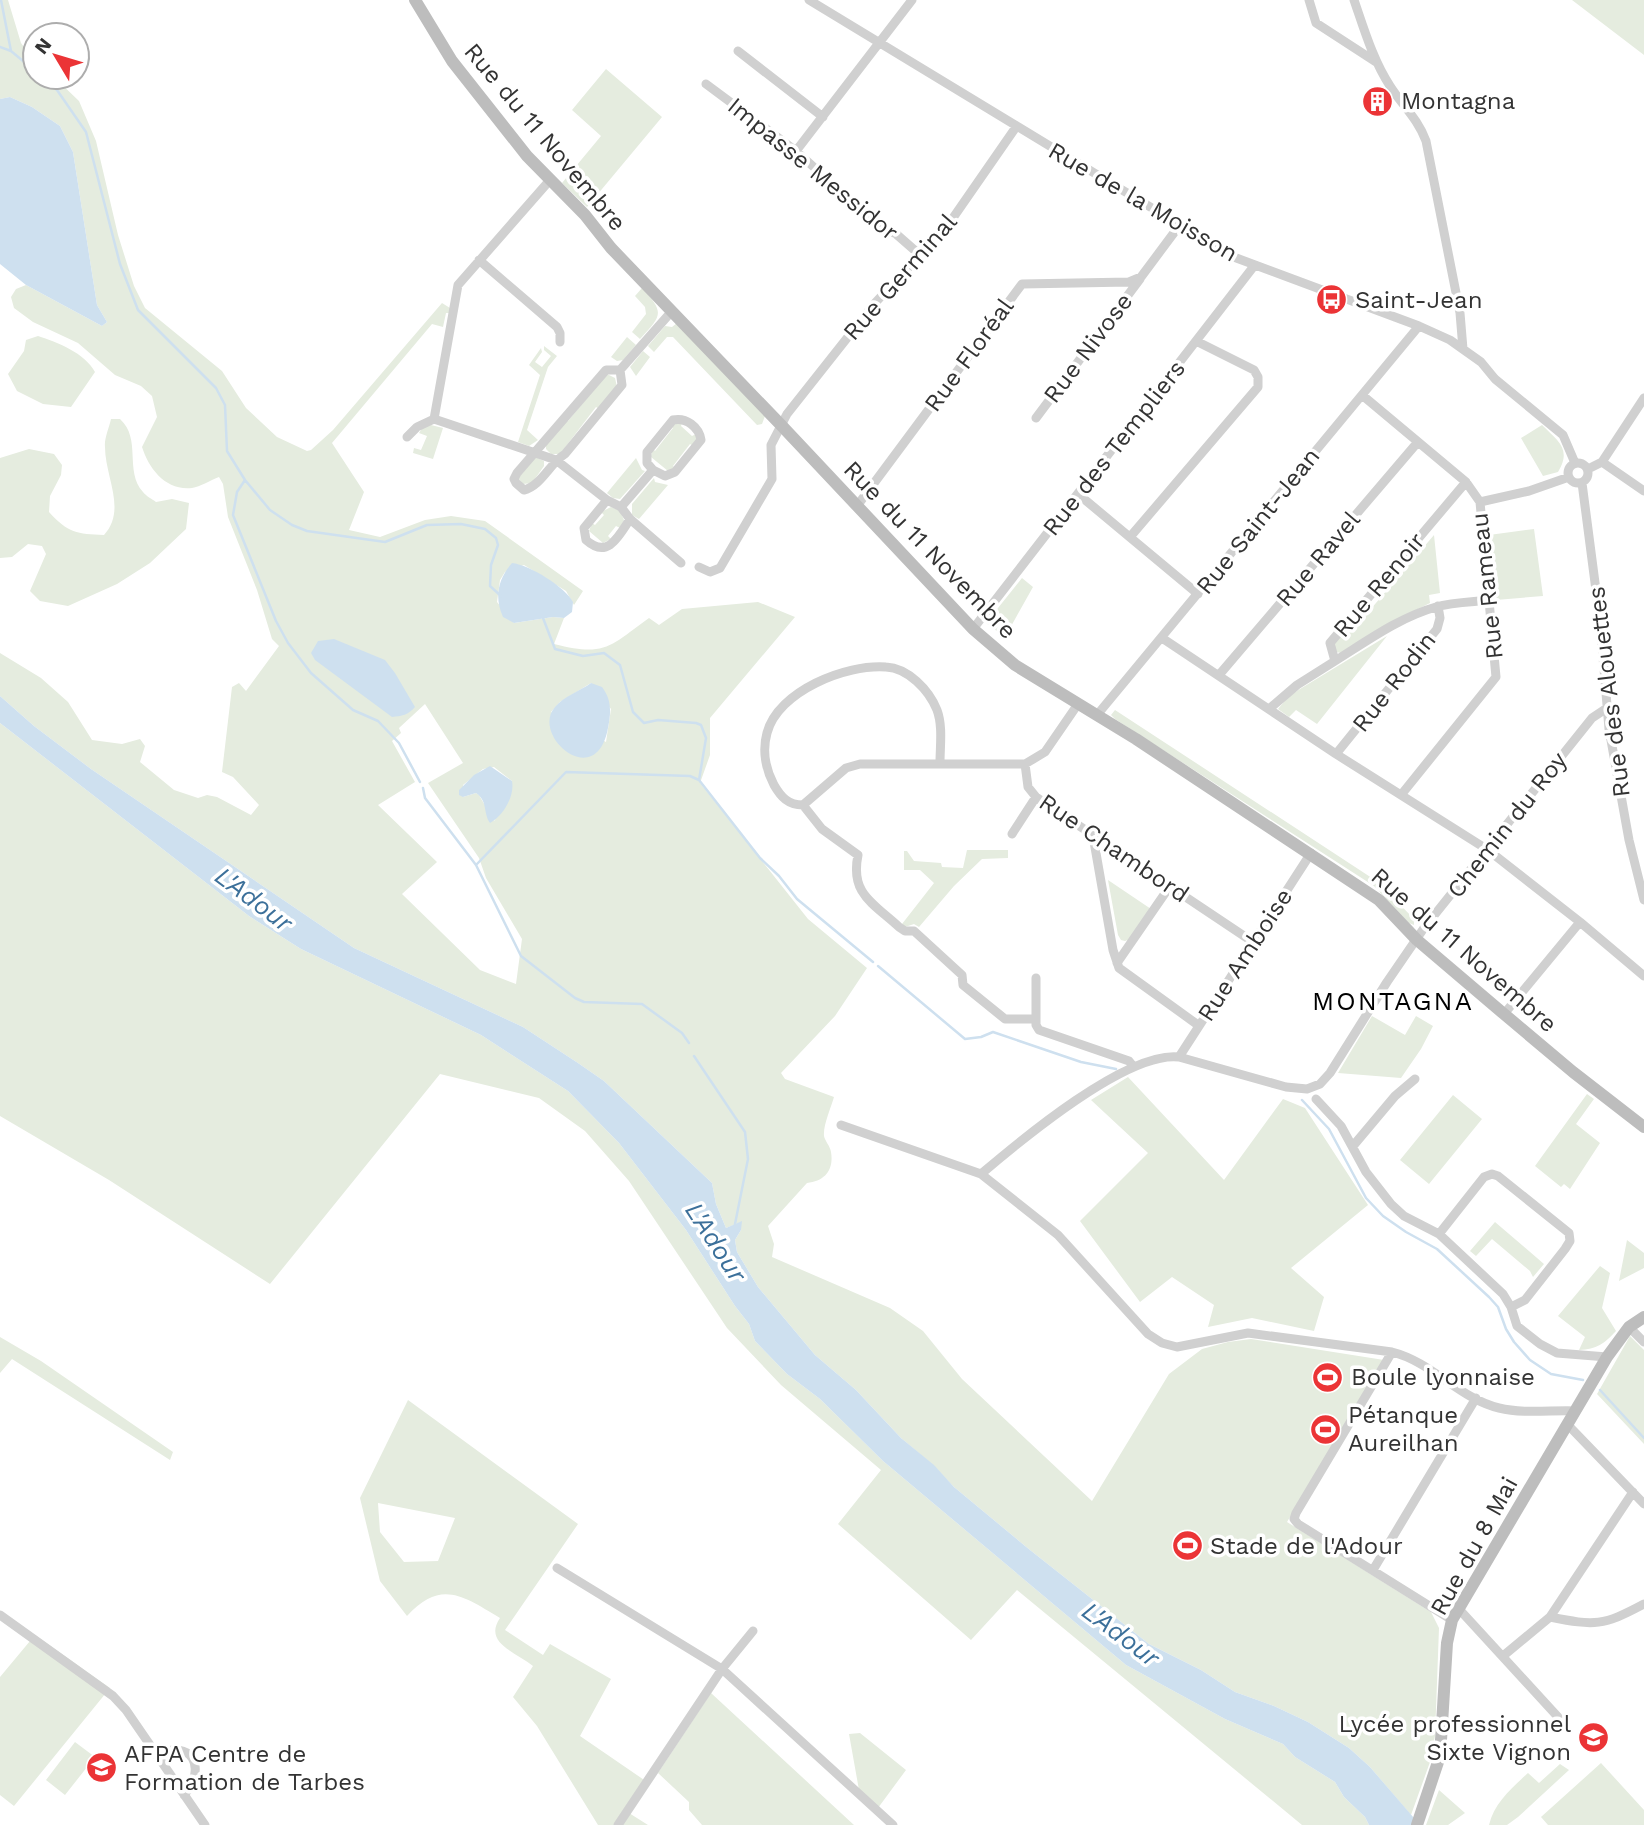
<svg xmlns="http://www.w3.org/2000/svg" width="1644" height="1825" font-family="'Work Sans',sans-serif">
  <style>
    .green { fill: #e5ecdf; fill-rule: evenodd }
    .water { fill: #cee0ef }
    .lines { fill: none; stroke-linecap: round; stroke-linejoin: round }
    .stream { stroke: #cee0ef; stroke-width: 2.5 }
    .street { stroke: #d0d0d0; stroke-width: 9 }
    .secondary { stroke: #bdbdbd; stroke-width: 12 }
    .labels { text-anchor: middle; stroke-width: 7; stroke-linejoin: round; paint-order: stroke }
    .poi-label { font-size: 24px; fill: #333; stroke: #fff; text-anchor: start }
    .street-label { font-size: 24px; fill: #333; stroke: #fff }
    .water-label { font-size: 26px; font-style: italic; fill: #3c709a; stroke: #fff }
    .neighbourhood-label { font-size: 26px; letter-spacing: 2px; fill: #000; stroke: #fff }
  </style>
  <rect width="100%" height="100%" fill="#fff"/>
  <!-- green -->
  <path class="green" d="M0,0H8L21,43L35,62V77H54L79,101L96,141L118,235L134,286L145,308L222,371L246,408L277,437L307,451L311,450L333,430L442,303L450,308V313H446L443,327L432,324L332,443L364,492L349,530L380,537L425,520L451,516L485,521L583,591L574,605L566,591L524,565L505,572L500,580L497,602L514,623L553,617L564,618L554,644C605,657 609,647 649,618L659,625L682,609L758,602L795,617L710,718V755L700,783L808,919L867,968L835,1016L781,1073L785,1079L834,1097C831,1108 823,1125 824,1136C825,1141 830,1146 831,1152C834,1170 825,1181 807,1183L768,1226L774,1244L772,1257L890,1308L923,1331L962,1379L1092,1501L1169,1374L1202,1349L1228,1342L1251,1339L1384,1360L1287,1522L1431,1612L1439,1628L1435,1736L1430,1762L1411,1815L1370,1767L1349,1748L1308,1722L1274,1706L1235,1692L1201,1670L1149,1644L1030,1550L954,1487L933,1465L901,1438L856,1390L815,1355L758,1287L737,1252L735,1240L741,1230V1222L726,1228L716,1204L712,1183L604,1081L578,1063L523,1027L354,948L91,769L34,726L0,696V653L41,678L68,702L92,740L122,744L140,739L145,746L140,762L174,790L198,798L207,795L217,797L251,815L259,805L233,777L222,772L232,687L239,683L246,691L279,646L272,639L257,590L228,517L223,484L219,477C211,480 200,487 192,488C166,491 149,469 142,447L157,417L152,396L141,386L115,375L78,343L33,322L14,308L11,297L16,289L26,285L102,326L107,322L97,305L73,152L60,126L32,107L10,97L0,99ZM591,683L611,709L606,742L551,712L560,702ZM425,704L463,763L428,783L479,858L486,878L522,939L516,984L480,970L402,894L437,862L378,805L415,782L392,741L401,733L399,728ZM494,767L512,781L509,800L494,821L479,795L476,793L463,797V785L483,769Z
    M1572,0H1644V55Z
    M606,69L662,117L587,207L562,183L601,136L572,110Z
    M642,288C665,313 662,315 640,339L632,332L646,314L645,307L635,296Z
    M677,323L765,416L762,424L757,425L673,337H667L654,352L648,346L665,326L672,327Z
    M38,336C57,342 85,353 95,372L71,407L43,404L17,391L8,374L24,351L26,340Z
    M627,337L636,345L623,360L617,361L611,357Z
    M544,346L557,356L548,367L527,430L538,440L529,446L518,442L540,375L529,365L541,348L542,352L535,362L542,367L551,356L544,350Z
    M643,351L650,357L636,376L630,367Z
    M607,374L615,378L617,387L599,409L596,407L560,454H551L546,449V441L565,419L568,421Z
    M111,419H120C142,439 124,471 143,492C146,496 152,499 156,502L172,499L189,503L186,529L150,563L117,584L68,606L40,601L30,591L46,554L42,546L28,544L12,557L0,558V458L29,449L54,454L62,465L61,475L50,496L49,512C68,533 77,534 104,535C127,510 105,477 105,447C104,439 109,428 111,419Z
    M673,423H682L681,426L692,436L696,434L698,439L693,446L690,444L673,466L675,468L668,471L651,457L652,448L655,451L673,428L671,426Z
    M431,425L443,428L433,459L413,453L414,448L421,450L427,436L419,433L423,427Z
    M1542,425C1558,441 1572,449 1558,472L1543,476L1521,438Z
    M535,457L544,461V466L532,483L523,484L518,478Z
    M636,458L642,470L645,471L620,499L613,498L607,493Z
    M654,478L655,482L668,485L639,519L632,515V504Z
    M611,507L620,511L624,520L620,528L616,526L608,536L611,539L603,543L589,531L592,523L595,525L604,515L601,512Z
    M1534,529L1543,596L1496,600L1489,535Z
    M1434,535L1440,593L1429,595L1430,603L1406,615L1341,653L1336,652L1334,642L1359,614L1364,617Z
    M1022,578L1033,587L1005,637L986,623Z
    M1387,636L1317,724L1296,710L1289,717L1278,709L1288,697L1300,689Z
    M1115,710L1378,882L1414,919V925L1409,923L1374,886L1115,719L1111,715Z
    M0,723L249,916L301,949L481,1035L568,1091L619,1143L686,1230L735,1306L749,1324L755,1341L787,1374L820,1399L883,1461L1126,1665L1225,1719L1283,1744L1295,1757L1335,1782L1344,1797L1365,1817L1369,1825H1302L1017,1590L971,1640L838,1524L881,1470L781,1385L727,1328L629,1181L585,1131L539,1098L440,1074L270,1284L109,1180L0,1116Z
    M967,850H1008V858L982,859L954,886L919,927L914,924L905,927L902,924L934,883L920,870H904V851H907L914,861L941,863L942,867L963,868Z
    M1108,880L1151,909L1130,939L1125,941L1121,940L1118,935Z
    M1372,1016L1405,1035L1416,1016L1433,1026L1421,1049L1401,1078L1338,1073Z
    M1128,1077L1224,1180L1283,1099L1305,1108L1368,1205L1291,1268L1324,1297L1314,1331L1252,1318L1208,1327L1214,1305L1172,1277L1140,1302L1080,1221L1148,1153L1091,1100Z
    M1587,1094L1594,1099L1576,1124L1600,1143L1570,1189L1564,1184L1561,1187L1535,1166Z
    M1453,1095L1482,1119L1429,1184L1400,1160Z
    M1495,1222L1544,1264L1533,1277L1530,1271L1492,1239L1476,1256L1470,1251Z
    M1627,1240L1644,1253V1268L1619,1281Z
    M1600,1266L1610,1273L1602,1308L1616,1331C1604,1344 1597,1349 1579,1350L1585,1337L1558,1316Z
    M1630,1336L1644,1350V1444L1597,1394Z
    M0,1337L41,1361L173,1452L170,1460L12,1359L0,1373Z
    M408,1400L578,1524L505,1630L543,1655L550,1644L611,1679L580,1736L650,1784L629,1813L648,1825H598L537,1726L513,1697L533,1666C516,1652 483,1643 500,1618C463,1596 441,1579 407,1616L380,1581L360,1498ZM378,1503L455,1518L438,1561L404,1562L380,1532Z
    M35,1635L110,1688L14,1806L0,1795V1677Z
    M711,1693L854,1825H702L689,1810V1802L658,1773Z
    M860,1733L906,1770L878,1808L859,1790L849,1734Z
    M75,1742L95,1757L65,1795L46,1780Z
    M1601,1763L1644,1810V1825H1548L1541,1817Z
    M1560,1764L1569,1770L1518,1817L1507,1825H1489C1494,1803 1512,1788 1528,1773L1539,1783Z
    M1439,1790L1465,1813L1448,1825H1426Z"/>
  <!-- water -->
  <path class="water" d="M10,97L32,107L60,126L73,152L97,305L107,322L102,326L26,285L0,264V99Z
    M512,563C530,565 565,587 573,602L572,612L564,618L553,617L514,623L503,617C494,597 498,579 512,563Z
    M334,639L385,660L395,673L415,707C408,715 402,716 392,717L315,660L311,653L318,641Z
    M591,683L602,687C612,700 611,713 608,728C596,793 530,735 555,707C564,696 580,691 591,683Z
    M0,696L34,726L91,769L354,948L523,1027L578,1063L604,1081L712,1183L716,1204L726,1228L742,1221L741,1230L735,1240L737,1252L758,1287L815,1355L856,1390L901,1438L934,1465L954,1487L1030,1550L1149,1644L1201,1670L1235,1692L1274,1706L1308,1722L1349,1748L1370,1767L1420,1825H1369L1365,1817L1344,1797L1335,1782L1295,1757L1283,1744L1225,1719L1126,1665L883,1461L820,1399L787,1374L755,1341L749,1324L735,1306L686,1230L619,1143L568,1091L481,1035L301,949L249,916L0,723Z
    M490,766L512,781C515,796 503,816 490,823C483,813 488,801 476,793L463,797L459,795V790L474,775Z"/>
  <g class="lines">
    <!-- stream -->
    <path class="stream" d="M1,0L11,51L35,71
      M0,47L11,51
      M42,77L57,90L86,132L120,264L138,310L216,388L225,405L227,451L245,480L237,492L233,515L276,621L288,643L311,673L353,710L378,721L399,743L420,782
      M245,480L270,510L292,525L307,531L385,542L427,525L461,524L485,529L496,538L498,545L491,565L490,586L501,596
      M543,618L555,649L583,656L604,653L620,665L633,712L644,723L658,720L696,723L701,725L706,738L699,780
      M423,788L425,798L476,865L521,956L575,998L584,1002L642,1004L682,1033L689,1043
      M476,865L566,772L690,776L699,780L760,858L779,876L797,899L873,962
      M878,966L965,1039L981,1037L993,1032L1081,1062L1116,1069
      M694,1056L745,1132L748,1159L735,1224
      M1302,1100L1329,1129L1366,1198L1383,1216L1406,1232L1437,1249L1489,1297L1498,1307L1506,1329L1514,1342L1530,1360L1551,1374L1583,1380
      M1600,1390L1644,1438"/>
    <!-- street -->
    <path class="street" d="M809,0L1231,256L1419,326L1450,340L1481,362L1495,379L1563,435L1575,463
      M1309,0L1316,23L1376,62
      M1354,0C1364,29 1373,60 1390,86C1402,105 1418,119 1426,141L1460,313L1463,349
      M738,51L823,117
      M706,84L796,151L817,170L827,182L886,231L895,233L920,255
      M796,151L912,0
      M550,180L458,285L434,419L556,460L607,500L621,507L630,519L681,563
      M479,260L557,327L560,333V342
      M606,370H620L622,385L565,454C550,463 541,486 524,490L516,483L514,479L517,473Z
      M620,370L672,311
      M1362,395L1466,482L1480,502L1496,677L1401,795
      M1036,418L1140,279
      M407,437L417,427L434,419
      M1602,462L1644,398
      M1568 473a10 10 0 1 1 20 0a10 10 0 1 1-20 0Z
      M1588,469L1602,462L1644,491
      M1582,483L1600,621L1609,729L1629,840L1644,900
      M1078,494L1198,594
      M607,500L584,528L586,540C607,559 618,538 630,519
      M1480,502L1529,491L1569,477
      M857,506L1022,284L1129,282L1141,277L1179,226
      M621,507L653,470L647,463V452L673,420C686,417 699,427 701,440L675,472L665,476L653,470
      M1130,537L1258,387V377L1254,370L1196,341
      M699,567L710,572L720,568L772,479L771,445L787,414L874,304L946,228L1016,127
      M973,629L1254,266
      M1162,638L1336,754L1488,850L1580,922L1644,976
      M1335,661C1367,641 1400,617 1436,607C1453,602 1473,602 1490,600
      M1219,675L1417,443
      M1078,704L1045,752L1025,764L1028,787L1036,797L1253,942
      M1269,709L1297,685L1335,661L1330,643L1466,482
      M1097,715L1419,326
      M1336,754L1437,629L1440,618L1438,606
      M940,763C940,746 943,726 937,710C929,690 908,668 886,667C846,664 778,691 767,733C762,751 766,770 774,785C781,797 788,805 803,805L846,768L860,764H1025
      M803,805L822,829L858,855C850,894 873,903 899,927L905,931H914L962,975L963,985L1005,1019H1036
      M1012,834L1036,797
      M1093,836L1113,950L1119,968L1198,1025
      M1117,963L1170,886
      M1036,978V1025L1039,1030L1129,1061L1133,1066
      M1504,1014L1580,922
      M1179,1057L1311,853
      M1316,1099L1341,1126L1366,1172L1391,1204L1404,1216L1439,1234L1503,1294L1511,1307L1517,1326L1540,1344L1557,1353L1607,1357
      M841,1125L981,1174L1058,1235L1148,1334L1162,1343L1177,1347L1248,1333L1392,1352C1432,1362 1460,1399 1499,1408C1524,1414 1551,1410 1576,1411
      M1353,1146L1395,1096L1415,1079
      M981,1174C1021,1140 1127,1051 1179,1057L1286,1087L1307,1089L1320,1084L1330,1073L1387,982L1424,928L1592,718L1607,708
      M1439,1234L1484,1177L1492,1174L1498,1176L1569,1233L1570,1241L1565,1249L1525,1300L1511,1307
      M1629,1327L1644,1342
      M1392,1352L1296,1513L1294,1519L1298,1524L1452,1620
      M1568,1425L1644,1504
      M557,1568L722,1669L893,1825
      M1373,1570L1476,1398
      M1458,1608L1558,1717
      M0,1615L113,1696L126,1710L205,1825
      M1550,1617C1595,1626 1603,1626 1644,1604
      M1503,1656L1550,1617L1633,1492
      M157,1755C191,1738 208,1767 184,1795
      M618,1825L722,1669L753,1631"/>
    <!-- secondary -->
    <path class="secondary" d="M415,0L452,61L527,156L585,215L611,248L781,425L973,629L1015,665L1136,739L1379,900L1417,940L1504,1014L1573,1072L1644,1127
      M1417,1825L1440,1756L1447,1643L1452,1620L1607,1357L1629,1327L1644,1317"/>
  </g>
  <!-- icons -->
  <defs>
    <symbol id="building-disc" viewBox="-11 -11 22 22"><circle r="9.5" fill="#eb3436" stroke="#fff"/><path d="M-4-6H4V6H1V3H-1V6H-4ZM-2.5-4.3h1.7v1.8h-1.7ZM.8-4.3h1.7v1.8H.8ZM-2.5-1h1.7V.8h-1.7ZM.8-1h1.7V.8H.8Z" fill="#fff"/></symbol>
    <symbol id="bus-disc" viewBox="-11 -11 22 22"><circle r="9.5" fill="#eb3436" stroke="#fff"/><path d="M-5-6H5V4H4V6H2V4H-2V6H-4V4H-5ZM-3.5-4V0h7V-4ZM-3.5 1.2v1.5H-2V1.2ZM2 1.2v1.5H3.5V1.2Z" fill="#fff"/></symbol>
    <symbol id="stadium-disc" viewBox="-11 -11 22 22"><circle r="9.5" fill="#eb3436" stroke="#fff"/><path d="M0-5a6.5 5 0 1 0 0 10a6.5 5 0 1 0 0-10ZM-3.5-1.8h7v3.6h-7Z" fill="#fff"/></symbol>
    <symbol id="school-disc" viewBox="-11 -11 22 22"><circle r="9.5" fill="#eb3436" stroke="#fff"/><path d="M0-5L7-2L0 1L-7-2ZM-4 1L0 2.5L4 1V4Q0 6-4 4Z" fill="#fff"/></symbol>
  </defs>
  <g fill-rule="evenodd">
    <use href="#building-disc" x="1360" y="84" width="35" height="35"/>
    <use href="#bus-disc" x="1314" y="282" width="35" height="35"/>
    <use href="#stadium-disc" x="1310" y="1360" width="35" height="35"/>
    <use href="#stadium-disc" x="1308" y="1412" width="35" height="35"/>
    <use href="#stadium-disc" x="1170" y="1528" width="35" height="35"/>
    <use href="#school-disc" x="1576" y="1720" width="35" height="35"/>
    <use href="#school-disc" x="84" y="1750" width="35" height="35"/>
  </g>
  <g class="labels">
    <!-- poi labels -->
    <g class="poi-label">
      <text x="1401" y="109">Montagna</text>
      <text x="1355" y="308">Saint-Jean</text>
      <text x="1351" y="1385">Boule lyonnaise</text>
      <text x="1348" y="1423">Pétanque<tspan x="1348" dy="28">Aureilhan</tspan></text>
      <text x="1210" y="1554">Stade de l'Adour</text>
      <text x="1571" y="1732" text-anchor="end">Lycée professionnel<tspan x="1571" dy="28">Sixte Vignon</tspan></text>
      <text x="124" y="1762">AFPA Centre de<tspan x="124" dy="28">Formation de Tarbes</tspan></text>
    </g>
    <!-- street labels -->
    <g class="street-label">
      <text transform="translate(545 137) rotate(50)" y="8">Rue du 11 Novembre</text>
      <text transform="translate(813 169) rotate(39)" y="8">Impasse Messidor</text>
      <text transform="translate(1143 202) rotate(30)" y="8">Rue de la Moisson</text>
      <text transform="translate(900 277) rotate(-49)" y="8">Rue Germinal</text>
      <text transform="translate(1088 348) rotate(-53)" y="8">Rue Nivose</text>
      <text transform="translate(969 355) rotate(-54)" y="8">Rue Floréal</text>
      <text transform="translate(1114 448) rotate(-52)" y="8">Rue des Templiers</text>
      <text transform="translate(1258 521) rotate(-51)" y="8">Rue Saint-Jean</text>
      <text transform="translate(930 550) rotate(46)" y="8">Rue du 11 Novembre</text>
      <text transform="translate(1318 559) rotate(-50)" y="8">Rue Ravel</text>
      <text transform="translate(1379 585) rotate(-50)" y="8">Rue Renoir</text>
      <text transform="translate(1487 586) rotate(-96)" y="8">Rue Rameau</text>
      <text transform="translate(1394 682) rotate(-52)" y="8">Rue Rodin</text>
      <text transform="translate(1609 692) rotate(-97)" y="8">Rue des Alouettes</text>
      <text transform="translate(1507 825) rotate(-52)" y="8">Chemin du Roy</text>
      <text transform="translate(1114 848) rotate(34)" y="8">Rue Chambord</text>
      <text transform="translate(1464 950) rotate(41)" y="8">Rue du 11 Novembre</text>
      <text transform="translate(1245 955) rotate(-57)" y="8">Rue Amboise</text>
      <text transform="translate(1474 1546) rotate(-61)" y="8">Rue du 8 Mai</text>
    </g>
    <!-- water labels -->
    <g class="water-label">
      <text transform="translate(254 899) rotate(37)" y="9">L'Adour</text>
      <text transform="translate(716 1242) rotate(57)" y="9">L'Adour</text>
      <text transform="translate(1121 1634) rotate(37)" y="9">L'Adour</text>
    </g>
    <!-- neighbourhood labels -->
    <g class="neighbourhood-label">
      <text x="1393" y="1010">MONTAGNA</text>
    </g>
  </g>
  <!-- north arrow -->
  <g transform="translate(56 56) rotate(308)"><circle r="33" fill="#ffffff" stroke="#adadad" stroke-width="2"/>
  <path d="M0-5L12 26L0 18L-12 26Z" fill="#eb3436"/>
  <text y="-10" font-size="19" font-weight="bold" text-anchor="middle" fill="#333333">N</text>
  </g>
</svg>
